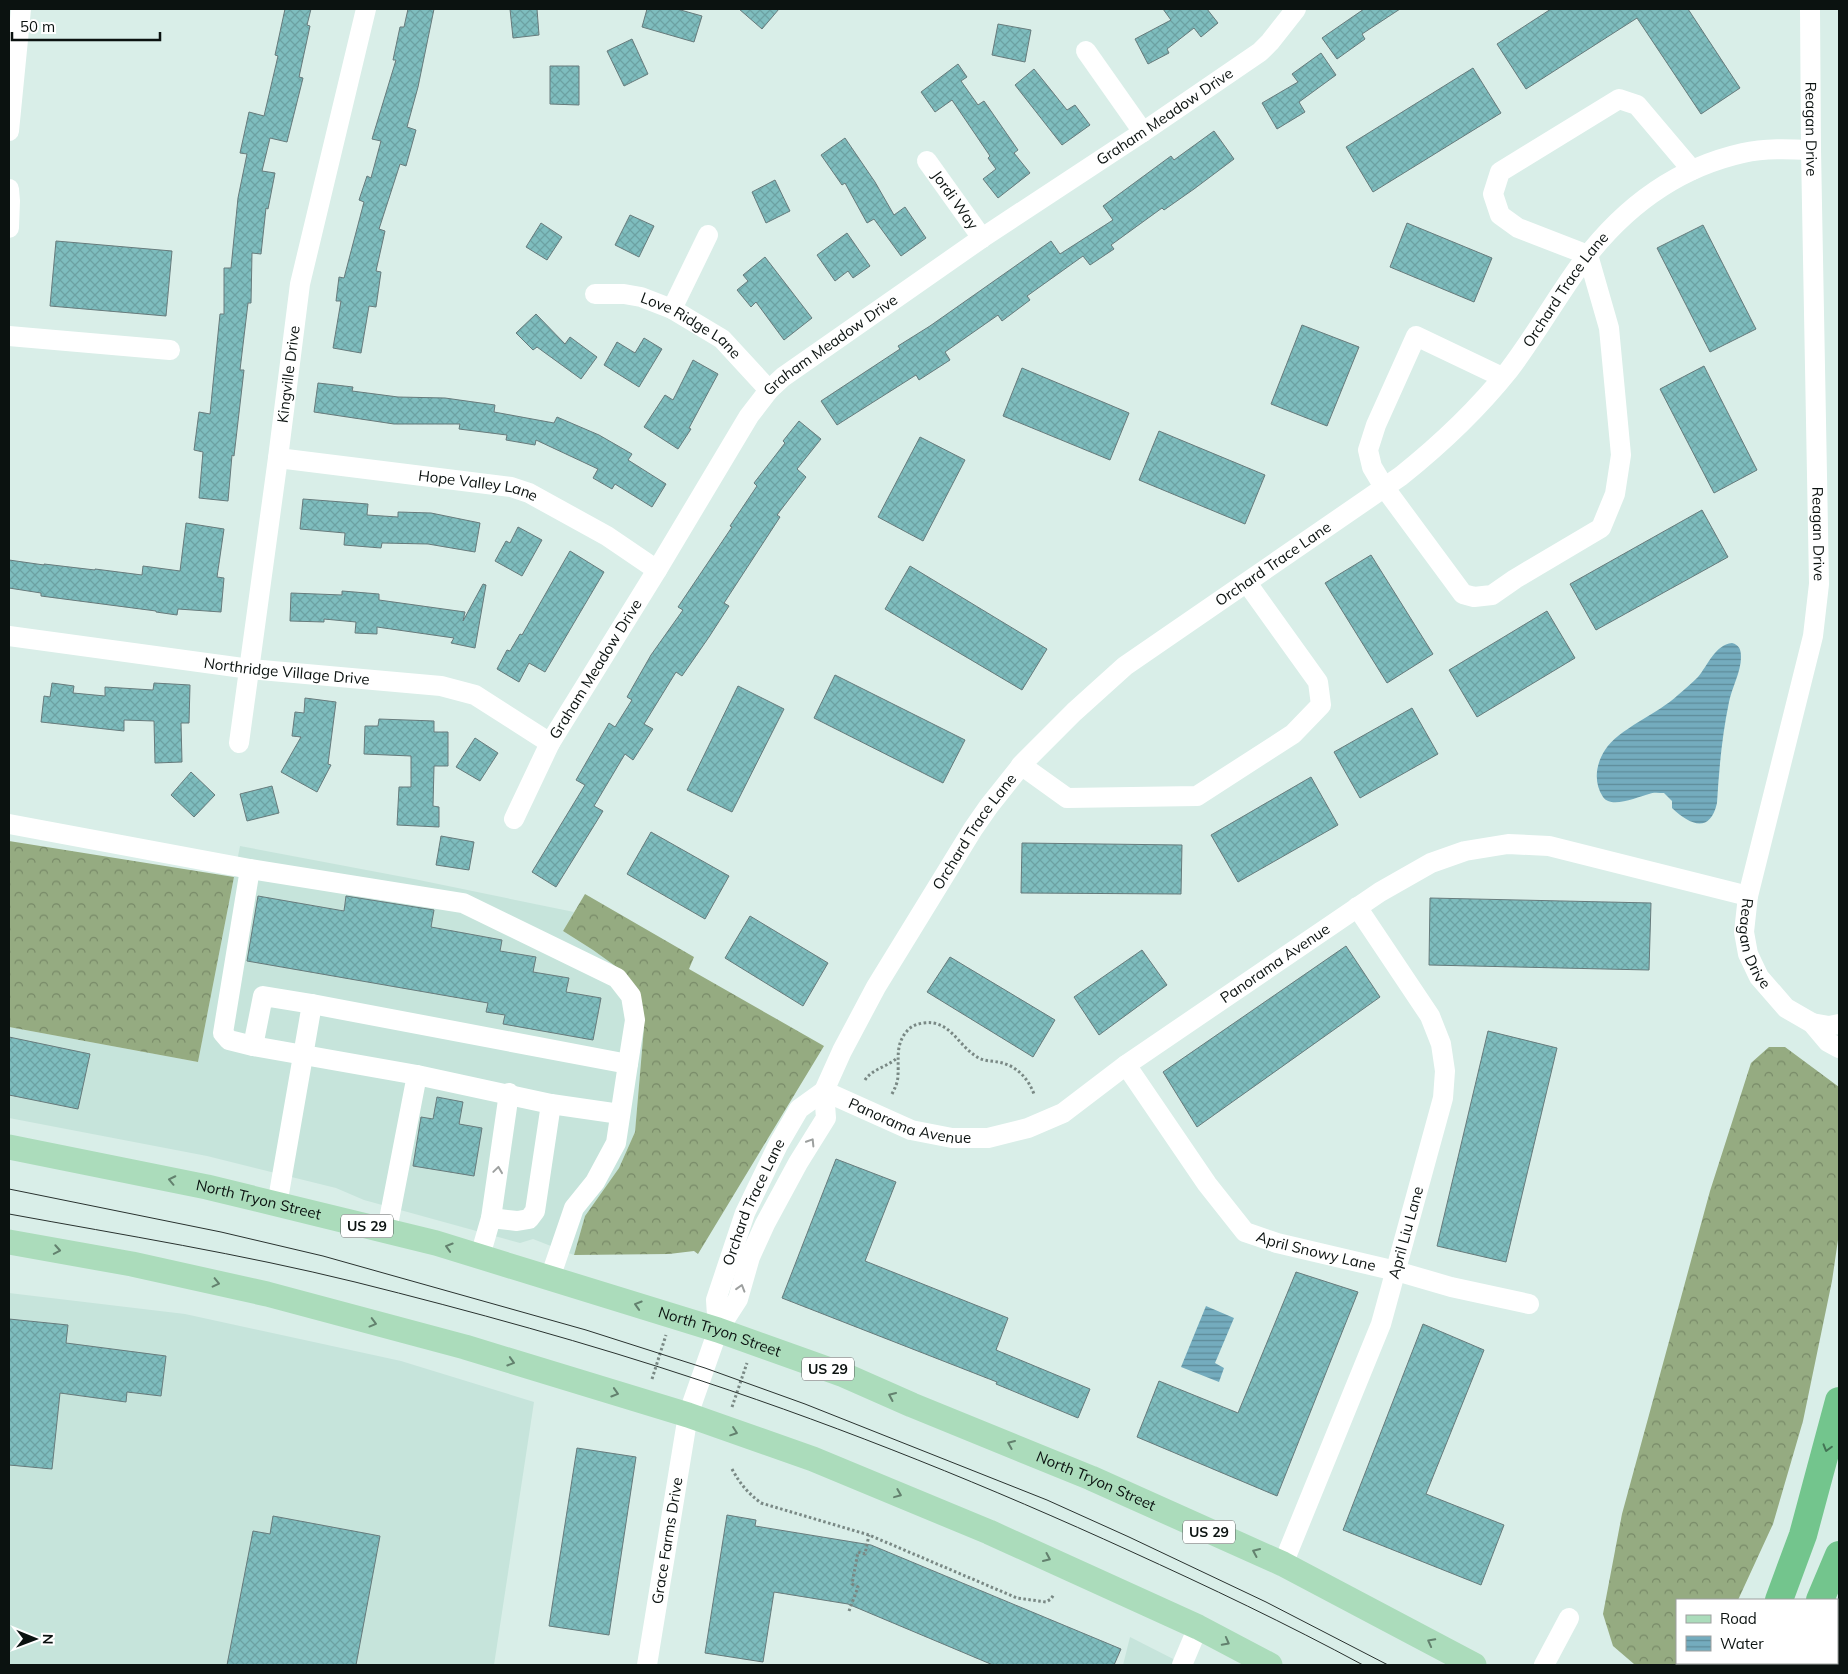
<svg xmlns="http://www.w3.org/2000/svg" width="1848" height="1674" font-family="Mulish,sans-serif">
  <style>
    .built { fill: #c6e4db }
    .forest { fill: url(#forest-crowns) }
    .water { fill: url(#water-rules) }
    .building { fill: url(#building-cross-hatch); stroke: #677b7c }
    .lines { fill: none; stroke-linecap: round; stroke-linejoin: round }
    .path { stroke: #798884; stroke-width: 3; stroke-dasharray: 2.5 2.5; stroke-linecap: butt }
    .minor { stroke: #fff; stroke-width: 20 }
    .major { stroke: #abdcbb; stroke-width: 25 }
    .highway { stroke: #73c58d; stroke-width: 28 }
    .tram { stroke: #29322f; stroke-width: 1 }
    .oneway { stroke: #9da09f }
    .oneway2 { stroke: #63816e }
    .oneway3 { stroke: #447455 }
    .labels { text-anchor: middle; stroke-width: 4.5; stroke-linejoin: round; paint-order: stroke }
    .shield { fill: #fff; stroke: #545958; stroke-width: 1 }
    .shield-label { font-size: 14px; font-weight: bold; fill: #0b1210 }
    .street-label { font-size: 15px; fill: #0b1210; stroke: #fff }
  </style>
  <defs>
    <pattern id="forest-crowns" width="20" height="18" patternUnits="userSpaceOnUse" patternTransform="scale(1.25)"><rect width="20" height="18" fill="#95ab81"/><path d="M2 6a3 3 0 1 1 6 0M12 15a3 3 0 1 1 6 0" fill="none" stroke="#788a68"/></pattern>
    <pattern id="water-rules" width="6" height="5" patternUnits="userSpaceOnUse" patternTransform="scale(1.25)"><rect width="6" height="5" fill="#74acbe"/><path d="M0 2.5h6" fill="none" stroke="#5d8b99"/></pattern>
    <pattern id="building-cross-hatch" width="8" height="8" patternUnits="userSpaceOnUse" patternTransform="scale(1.25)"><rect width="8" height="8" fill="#7ebdbe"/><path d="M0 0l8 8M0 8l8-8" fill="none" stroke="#6ca1a2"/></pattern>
  </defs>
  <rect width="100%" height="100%" fill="#d9eee8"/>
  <!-- built -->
  <path class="built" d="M240,846L414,879L574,912L563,931L593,950L618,968L638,996L644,1027L635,1132L619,1168L585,1216L574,1255L533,1239L520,1243L364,1200L336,1188L207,1156L9,1118V1027L198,1062Z
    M9,1293L185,1314L401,1361L534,1402L494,1665H9Z
    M1130,1637L1185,1665H1123Z"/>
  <!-- forest -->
  <path class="forest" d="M9,841L234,877L198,1062L9,1027Z
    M585,894L694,957L689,969L824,1046L698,1254L694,1251L669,1254L574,1255L585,1216L619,1168L635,1132L644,1027L638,996L618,968L593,950L563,931Z
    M1769,1047H1785L1839,1087V1233L1832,1281L1803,1421L1773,1524L1738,1600H1677V1663H1708L1707,1665L1634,1664L1613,1646L1603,1614L1622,1514L1710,1191L1751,1063Z"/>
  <!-- water -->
  <path class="water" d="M1732,643C1739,645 1741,649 1741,657C1741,672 1732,687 1729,702C1722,736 1719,769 1717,803C1710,834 1690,825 1672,808V801L1664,793C1659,793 1653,792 1649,794C1637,797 1611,809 1603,797C1593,782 1596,764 1605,750C1618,729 1658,714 1678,695C1685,689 1692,683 1698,677C1708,665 1715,645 1732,643Z
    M1206,1306L1234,1318L1215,1363L1224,1368L1219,1382L1181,1367Z"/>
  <!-- building -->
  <path class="building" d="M285,9H311L307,25L310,26L299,77L303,78L287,142L270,138L262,171L275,173L268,209L266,208L261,254L252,253L251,303H248L240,370H244L234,456L232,455L228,501L199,498L203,452L194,450L199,412L210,414L220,314H224V268H231L238,198L247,154L240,153L249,112L264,116L278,56L275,55Z
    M408,9H434L418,87L407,127L416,130L406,166L400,164L379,229L385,231L376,271L381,272L376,307L369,306L361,353L333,348L341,301H336L339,277L344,278L364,202L359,200L367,176L371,178L381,141L372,139L396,60H393L400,27H404Z
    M510,9H537L539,35L513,38Z
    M647,9H677L702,16L694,42L642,27Z
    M739,9H779L762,29Z
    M1163,9H1207L1218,23L1201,37L1194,28L1167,49L1169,53L1148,64L1135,39L1171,20Z
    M1364,9H1400L1362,34L1365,39L1337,59L1322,38Z
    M1551,9H1688L1740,88L1701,114L1637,18L1526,89L1497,44Z
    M998,24L1031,30L1025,62L992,55Z
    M632,39L648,74L624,86L607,51Z
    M1321,53L1336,75L1299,102L1305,112L1277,129L1262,103L1298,82L1292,74Z
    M958,64L967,77L961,81L978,105L984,101L1018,150L1014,153L1030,173L998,198L983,179L996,169L988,158L990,156L952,100L935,112L921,92Z
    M550,66H579V105L550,104Z
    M1473,68L1501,113L1373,192L1346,147Z
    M1034,69L1067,110L1075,105L1090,125L1062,145L1015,85Z
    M1214,131L1234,159L1194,189L1164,210L1162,208L1111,245L1114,249L1090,265L1083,256L1027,296L1030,300L1002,321L998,315L945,352L950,360L919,380L916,375L837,425L821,401L900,349L898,346L930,326L1051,241L1060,254L1113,220L1103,206L1171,156L1174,160Z
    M845,138L875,182L894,215L905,207L926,238L901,256L874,219L867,223L845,183L842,185L821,155Z
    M775,180L790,211L766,223L752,192Z
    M630,215L654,226L639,257L615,245Z
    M541,223L562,237L547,260L526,247Z
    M1407,223L1492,258L1474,302L1390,267Z
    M1703,225L1756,329L1710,352L1657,248Z
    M847,233L870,266L853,278L848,271L835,281L817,255Z
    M56,241L172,251L166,316L50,306Z
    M765,257L812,318L784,340L756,302L751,307L737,290L748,281L743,275Z
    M536,314L565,344L570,337L597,357L581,379L537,347L533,350L516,333Z
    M1302,325L1359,347L1327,426L1271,404Z
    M644,338L662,349L639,387L604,365L617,342L635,353Z
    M693,360L718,374L689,428L691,429L678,449L644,427L665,395L673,400Z
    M1704,366L1757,470L1714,493L1660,389Z
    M1022,368L1129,413L1110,460L1003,416Z
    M318,383L353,387L352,391L398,397L445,398L495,405L494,412L554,423L557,417L599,435L632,454L628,460L666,484L652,507L615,484L612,489L593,478L598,469L536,440L535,445L506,440L507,435L459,429L460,424H394L314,412Z
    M799,421L821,439L797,469L806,477L777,515L780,517L724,603L729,606L709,637L682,676L676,672L644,724L653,729L633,760L625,754L594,806L603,811L556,887L532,872L585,785L576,780L609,723L615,727L632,700L627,697L651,655L683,610L678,607L732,527L730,526L757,486L754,483L785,443L783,441Z
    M1159,431L1265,475L1245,524L1139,480Z
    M920,437L965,460L923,541L878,517Z
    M303,499L368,504L367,515L398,517V512L431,513L480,523L475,552L428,544L382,543L381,548L344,545L345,533L300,529Z
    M1702,510L1728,557L1596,630L1570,584Z
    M186,523L224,529L217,577L224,578L221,612L178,609L177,615L156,612V611L41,596V593L9,588V560L44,565V564L95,570V569L142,575L143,566L180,571Z
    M518,527L542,540L522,576L495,561L506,541L510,543Z
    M570,551L604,572L545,672L529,663L519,682L497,669L507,650L510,651L520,634L522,635Z
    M1371,555L1433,654L1387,683L1325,583Z
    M910,566L1047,649L1022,690L885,609Z
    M483,584L486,585L475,648L451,643L454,638L377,627V634L355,633L356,622L324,619V622L290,621L291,593L342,595V591L379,594V600L465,612L463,621Z
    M1547,611L1575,658L1477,717L1449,670Z
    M835,675L965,740L943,783L814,718Z
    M52,683L74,686L73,693L105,696V687L153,690L154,683L190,685L189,723H181L182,762L155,763L154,721L124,720V731L41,722L44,696L50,697Z
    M738,686L784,709L732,812L687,790Z
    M305,698L336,702L328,764L331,765L317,792L281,772L301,737L292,736L295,712L304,713Z
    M1412,708L1438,754L1360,798L1334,752Z
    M379,719L434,721V732H448V766H434L433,806L439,807V827L397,825L399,787H411V756L364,754L365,726H378Z
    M475,738L498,753L480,781L456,767Z
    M191,772L215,795L194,817L171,795Z
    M1311,777L1338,825L1238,882L1211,835Z
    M272,786L279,813L247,821L240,794Z
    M651,832L729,876L705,919L627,874Z
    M441,836L474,842L469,870L436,865Z
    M1022,843L1182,845L1181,894L1021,893Z
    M258,896L344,911L346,896L434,910L431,927L502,940L500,951L536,957L533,972L569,978L566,992L601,998L593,1040L503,1024L505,1015L486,1012L488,1003L247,961Z
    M1430,898L1651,903L1649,970L1429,965Z
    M750,916L828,963L803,1006L725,958Z
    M1346,946L1380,997L1197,1127L1163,1072Z
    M1142,950L1167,985L1099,1035L1074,997Z
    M950,957L1055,1020L1033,1057L927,992Z
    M1488,1031L1557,1048L1506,1262L1437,1246Z
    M9,1037L90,1054L78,1109L9,1095Z
    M437,1097L463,1102L459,1124L482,1128L474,1176L413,1166L421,1117L433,1119Z
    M836,1159L896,1182L865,1261L1008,1318L996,1350L1090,1389L1078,1418L996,1384L997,1382L782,1298Z
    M1296,1272L1358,1292L1277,1496L1137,1437L1159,1381L1238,1413Z
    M9,1319L68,1325L66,1343L166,1356L161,1396L127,1392L126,1402L60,1393L52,1469L9,1465Z
    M1423,1324L1484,1350L1426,1494L1504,1525L1481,1585L1343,1530Z
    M577,1448L636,1457L609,1635L549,1626Z
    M727,1515L756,1520L755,1526L871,1545L1121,1649L1114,1665H993L848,1604L774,1592L763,1662L705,1653Z
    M273,1516L380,1536L356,1665H227L253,1531L270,1534Z"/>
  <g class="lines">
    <!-- path -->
    <path class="path" d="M865,1080C872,1069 887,1067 897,1058
      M892,1094C895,1088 898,1082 898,1075C899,1059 895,1045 907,1031C911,1026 917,1024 923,1023C951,1019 958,1047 979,1058C985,1061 992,1061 998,1062C1016,1065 1028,1078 1034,1094
      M652,1379L666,1335
      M732,1407L747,1363
      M732,1469C740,1484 748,1493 761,1503L869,1535L1017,1598L1046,1602L1051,1599L1054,1594
      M849,1611L858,1587L852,1584L858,1552L865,1554L869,1535"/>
    <!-- minor -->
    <g class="minor">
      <path id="s1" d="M1810,9L1811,150L1819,584L1813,636L1748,896L1744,932L1748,954L1759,977L1786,1008L1812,1023L1828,1042L1839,1048"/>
      <path d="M1086,51L1143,132"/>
      <path d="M9,131L21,9"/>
      <path id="s2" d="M927,161L982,238"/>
      <path d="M9,189L10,201L9,228"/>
      <path id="s3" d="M595,294H624L641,297L672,309L722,339L769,390"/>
      <path d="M672,309L708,235"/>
      <path d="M9,336L170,350"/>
      <path d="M1502,377L1416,336L1376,425L1368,450L1372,467L1384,487L1463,594L1474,597L1492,595L1515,579L1601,528L1615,494L1621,455L1609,328L1588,255L1518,228L1500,215L1493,194L1500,172L1619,99L1637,105L1692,170"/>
      <path id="s4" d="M278,458L511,487L529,493L607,536L657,570"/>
      <path id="s5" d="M9,636L250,669L441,686L475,695L550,743"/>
      <path id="s6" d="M239,743L278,458L300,284L366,9"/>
      <path d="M1021,765L1067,798L1197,796L1293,734L1321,705L1318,682L1247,583"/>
      <path id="s7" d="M514,819L550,743L657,570L749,416L769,390L783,377L982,238L1143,132L1260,52L1270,42L1296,9"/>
      <path d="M9,824L250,869L223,1033L229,1040L253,1046L417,1075L387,1230"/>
      <path d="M250,869L463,903L617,978L631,996L635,1020L628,1064"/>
      <path d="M1812,1023L1829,1026L1839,1024"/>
      <path d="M253,1046L263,996L312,1004"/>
      <path id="s8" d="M1126,1065L1207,1184L1245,1232L1277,1243L1396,1271L1451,1287L1529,1304"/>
      <path d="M417,1075L551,1104"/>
      <path id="s9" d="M824,1091L911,1130L952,1138H988L1028,1128L1063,1113L1126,1065L1380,892L1431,863L1465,851L1508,844L1549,846L1748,896"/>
      <path d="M277,1205L312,1004L628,1064L616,1143L595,1182L574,1208L550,1278"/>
      <path d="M491,1218L509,1093"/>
      <path d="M480,1256L491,1218L517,1221L529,1219L535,1211L551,1104L620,1114"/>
      <path id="s10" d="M718,1330L716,1300L745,1213L778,1145L799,1109L824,1091"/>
      <path id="s11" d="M1283,1564L1381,1324L1443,1098L1445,1071L1441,1044L1430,1016L1357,907"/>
      <path id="s12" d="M647,1665L688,1415L718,1330L738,1299L750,1257L765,1224L798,1163L826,1118L824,1091L842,1051L876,987L973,829L989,806L1024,762L1074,712L1125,666L1401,476C1441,444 1477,410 1509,370C1535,336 1556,298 1581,264C1622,209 1676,168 1743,153C1765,148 1789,149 1811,150"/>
      <path d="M1182,1665L1198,1627"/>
      <path d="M1544,1665L1569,1618"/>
    </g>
    <!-- major -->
    <g class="major">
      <path id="s13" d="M9,1147L207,1187L436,1243L718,1330L844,1375L912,1405L1091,1478L1283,1564L1474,1665"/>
      <path d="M9,1242L132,1264L267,1294L465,1347L688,1415L813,1459L989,1532L1198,1627L1270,1665"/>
    </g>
    <!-- highway -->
    <path class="highway" d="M1779,1600L1803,1535L1839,1401
      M1820,1600L1839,1555
      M1751,1665L1752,1663
      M1792,1665L1793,1663"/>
    <!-- tram -->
    <path class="tram" d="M9,1189L221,1232L323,1256L586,1330L705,1368L805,1404L1047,1500L1129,1537L1266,1602L1388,1665
      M9,1214C124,1235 241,1254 355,1282C471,1311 588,1343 702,1381C847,1429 990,1487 1130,1551C1209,1587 1287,1624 1363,1665"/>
  </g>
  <!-- one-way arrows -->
  <defs><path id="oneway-chevron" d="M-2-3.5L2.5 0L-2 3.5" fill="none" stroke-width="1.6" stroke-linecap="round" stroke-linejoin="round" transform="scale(1.25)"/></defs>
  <g class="oneway">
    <use href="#oneway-chevron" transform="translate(811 1142) rotate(-58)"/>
    <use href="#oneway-chevron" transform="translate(498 1170) rotate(-82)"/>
    <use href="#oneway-chevron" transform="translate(741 1288) rotate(-73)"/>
  </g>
  <g class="oneway2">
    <use href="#oneway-chevron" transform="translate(172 1180) rotate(-168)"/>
    <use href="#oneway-chevron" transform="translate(449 1247) rotate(-163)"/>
    <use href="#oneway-chevron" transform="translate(57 1250) rotate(10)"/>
    <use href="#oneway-chevron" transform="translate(216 1283) rotate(13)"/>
    <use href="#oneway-chevron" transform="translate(638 1305) rotate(-163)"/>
    <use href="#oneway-chevron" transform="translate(373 1323) rotate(15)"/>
    <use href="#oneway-chevron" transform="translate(511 1362) rotate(17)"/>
    <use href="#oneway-chevron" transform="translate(615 1393) rotate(17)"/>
    <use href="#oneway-chevron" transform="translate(892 1396) rotate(-156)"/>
    <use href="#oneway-chevron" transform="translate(734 1432) rotate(19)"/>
    <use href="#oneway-chevron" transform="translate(1011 1444) rotate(-157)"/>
    <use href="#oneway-chevron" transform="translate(898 1494) rotate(22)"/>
    <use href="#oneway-chevron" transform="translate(1256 1552) rotate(-156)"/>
    <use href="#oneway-chevron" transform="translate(1047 1558) rotate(24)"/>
    <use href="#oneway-chevron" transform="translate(1226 1642) rotate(28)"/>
    <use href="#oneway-chevron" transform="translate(1431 1642) rotate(-152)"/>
  </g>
  <use class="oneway3" href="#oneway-chevron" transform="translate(1827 1448) rotate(106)"/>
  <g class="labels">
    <!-- shield labels -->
    <g class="shield">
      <rect x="341" y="1214.5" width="52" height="23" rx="4"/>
      <rect x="802" y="1357.5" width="52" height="23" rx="4"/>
      <rect x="1183" y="1520.5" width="52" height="23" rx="4"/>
    </g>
    <g class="shield-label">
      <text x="367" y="1231">US 29</text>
      <text x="828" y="1374">US 29</text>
      <text x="1209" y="1537">US 29</text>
    </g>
    <!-- street labels -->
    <g class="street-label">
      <text dy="5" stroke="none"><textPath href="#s7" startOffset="981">Graham Meadow Drive</textPath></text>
      <text dy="5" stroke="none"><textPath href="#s1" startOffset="120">Reagan Drive</textPath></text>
      <text dy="5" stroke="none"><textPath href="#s2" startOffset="48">Jordi Way</textPath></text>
      <text dy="5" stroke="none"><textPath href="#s12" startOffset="1720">Orchard Trace Lane</textPath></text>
      <text dy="5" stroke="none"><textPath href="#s3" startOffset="104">Love Ridge Lane</textPath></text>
      <text dy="5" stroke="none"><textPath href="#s7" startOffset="576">Graham Meadow Drive</textPath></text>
      <text dy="5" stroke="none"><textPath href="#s6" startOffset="372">Kingville Drive</textPath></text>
      <text dy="5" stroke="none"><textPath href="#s4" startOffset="202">Hope Valley Lane</textPath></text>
      <text dy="5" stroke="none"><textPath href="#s1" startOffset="525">Reagan Drive</textPath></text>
      <text dy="5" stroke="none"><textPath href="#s12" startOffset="1315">Orchard Trace Lane</textPath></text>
      <text dy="5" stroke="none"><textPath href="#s7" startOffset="171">Graham Meadow Drive</textPath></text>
      <text dy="5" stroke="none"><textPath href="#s5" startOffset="280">Northridge Village Drive</textPath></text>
      <text dy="5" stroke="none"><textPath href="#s12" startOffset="910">Orchard Trace Lane</textPath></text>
      <text dy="5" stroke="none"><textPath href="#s1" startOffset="945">Reagan Drive</textPath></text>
      <text dy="5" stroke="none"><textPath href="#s9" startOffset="512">Panorama Avenue</textPath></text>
      <text dy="5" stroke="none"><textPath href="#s9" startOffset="92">Panorama Avenue</textPath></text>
      <text dy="5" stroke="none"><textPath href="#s13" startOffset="255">North Tryon Street</textPath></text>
      <text dy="5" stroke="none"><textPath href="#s10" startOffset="135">Orchard Trace Lane</textPath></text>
      <text dy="5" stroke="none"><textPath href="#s11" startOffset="354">April Liu Lane</textPath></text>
      <text dy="5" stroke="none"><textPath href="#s8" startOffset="279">April Snowy Lane</textPath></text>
      <text dy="5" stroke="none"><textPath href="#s13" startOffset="735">North Tryon Street</textPath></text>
      <text dy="5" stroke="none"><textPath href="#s13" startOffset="1140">North Tryon Street</textPath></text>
      <text dy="5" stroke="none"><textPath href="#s12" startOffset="126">Grace Farms Drive</textPath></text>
    </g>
  </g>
  <!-- border -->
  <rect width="1848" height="1674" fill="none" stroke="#0b1210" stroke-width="20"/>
  <!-- legend -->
  <rect x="1676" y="1599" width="162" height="65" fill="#ffffff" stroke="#9da09f"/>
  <rect x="1686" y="1615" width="25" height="8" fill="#abdcbb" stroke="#9da09f"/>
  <text x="1720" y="1624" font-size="15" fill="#0b1210">Road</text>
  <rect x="1686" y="1636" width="25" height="15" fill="url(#water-rules)" stroke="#9da09f"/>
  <text x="1720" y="1649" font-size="15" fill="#0b1210">Water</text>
  <!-- north arrow -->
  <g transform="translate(35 1639) rotate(91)" stroke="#ffffff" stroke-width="4" paint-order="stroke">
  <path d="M0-4L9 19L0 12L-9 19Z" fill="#0b1210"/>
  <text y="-8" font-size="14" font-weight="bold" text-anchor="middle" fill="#0b1210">N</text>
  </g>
  <!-- scale -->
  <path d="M12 32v8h148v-8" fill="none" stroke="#0b1210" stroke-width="2.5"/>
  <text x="20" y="32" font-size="15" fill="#0b1210" stroke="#ffffff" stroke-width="4" paint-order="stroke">50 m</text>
</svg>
